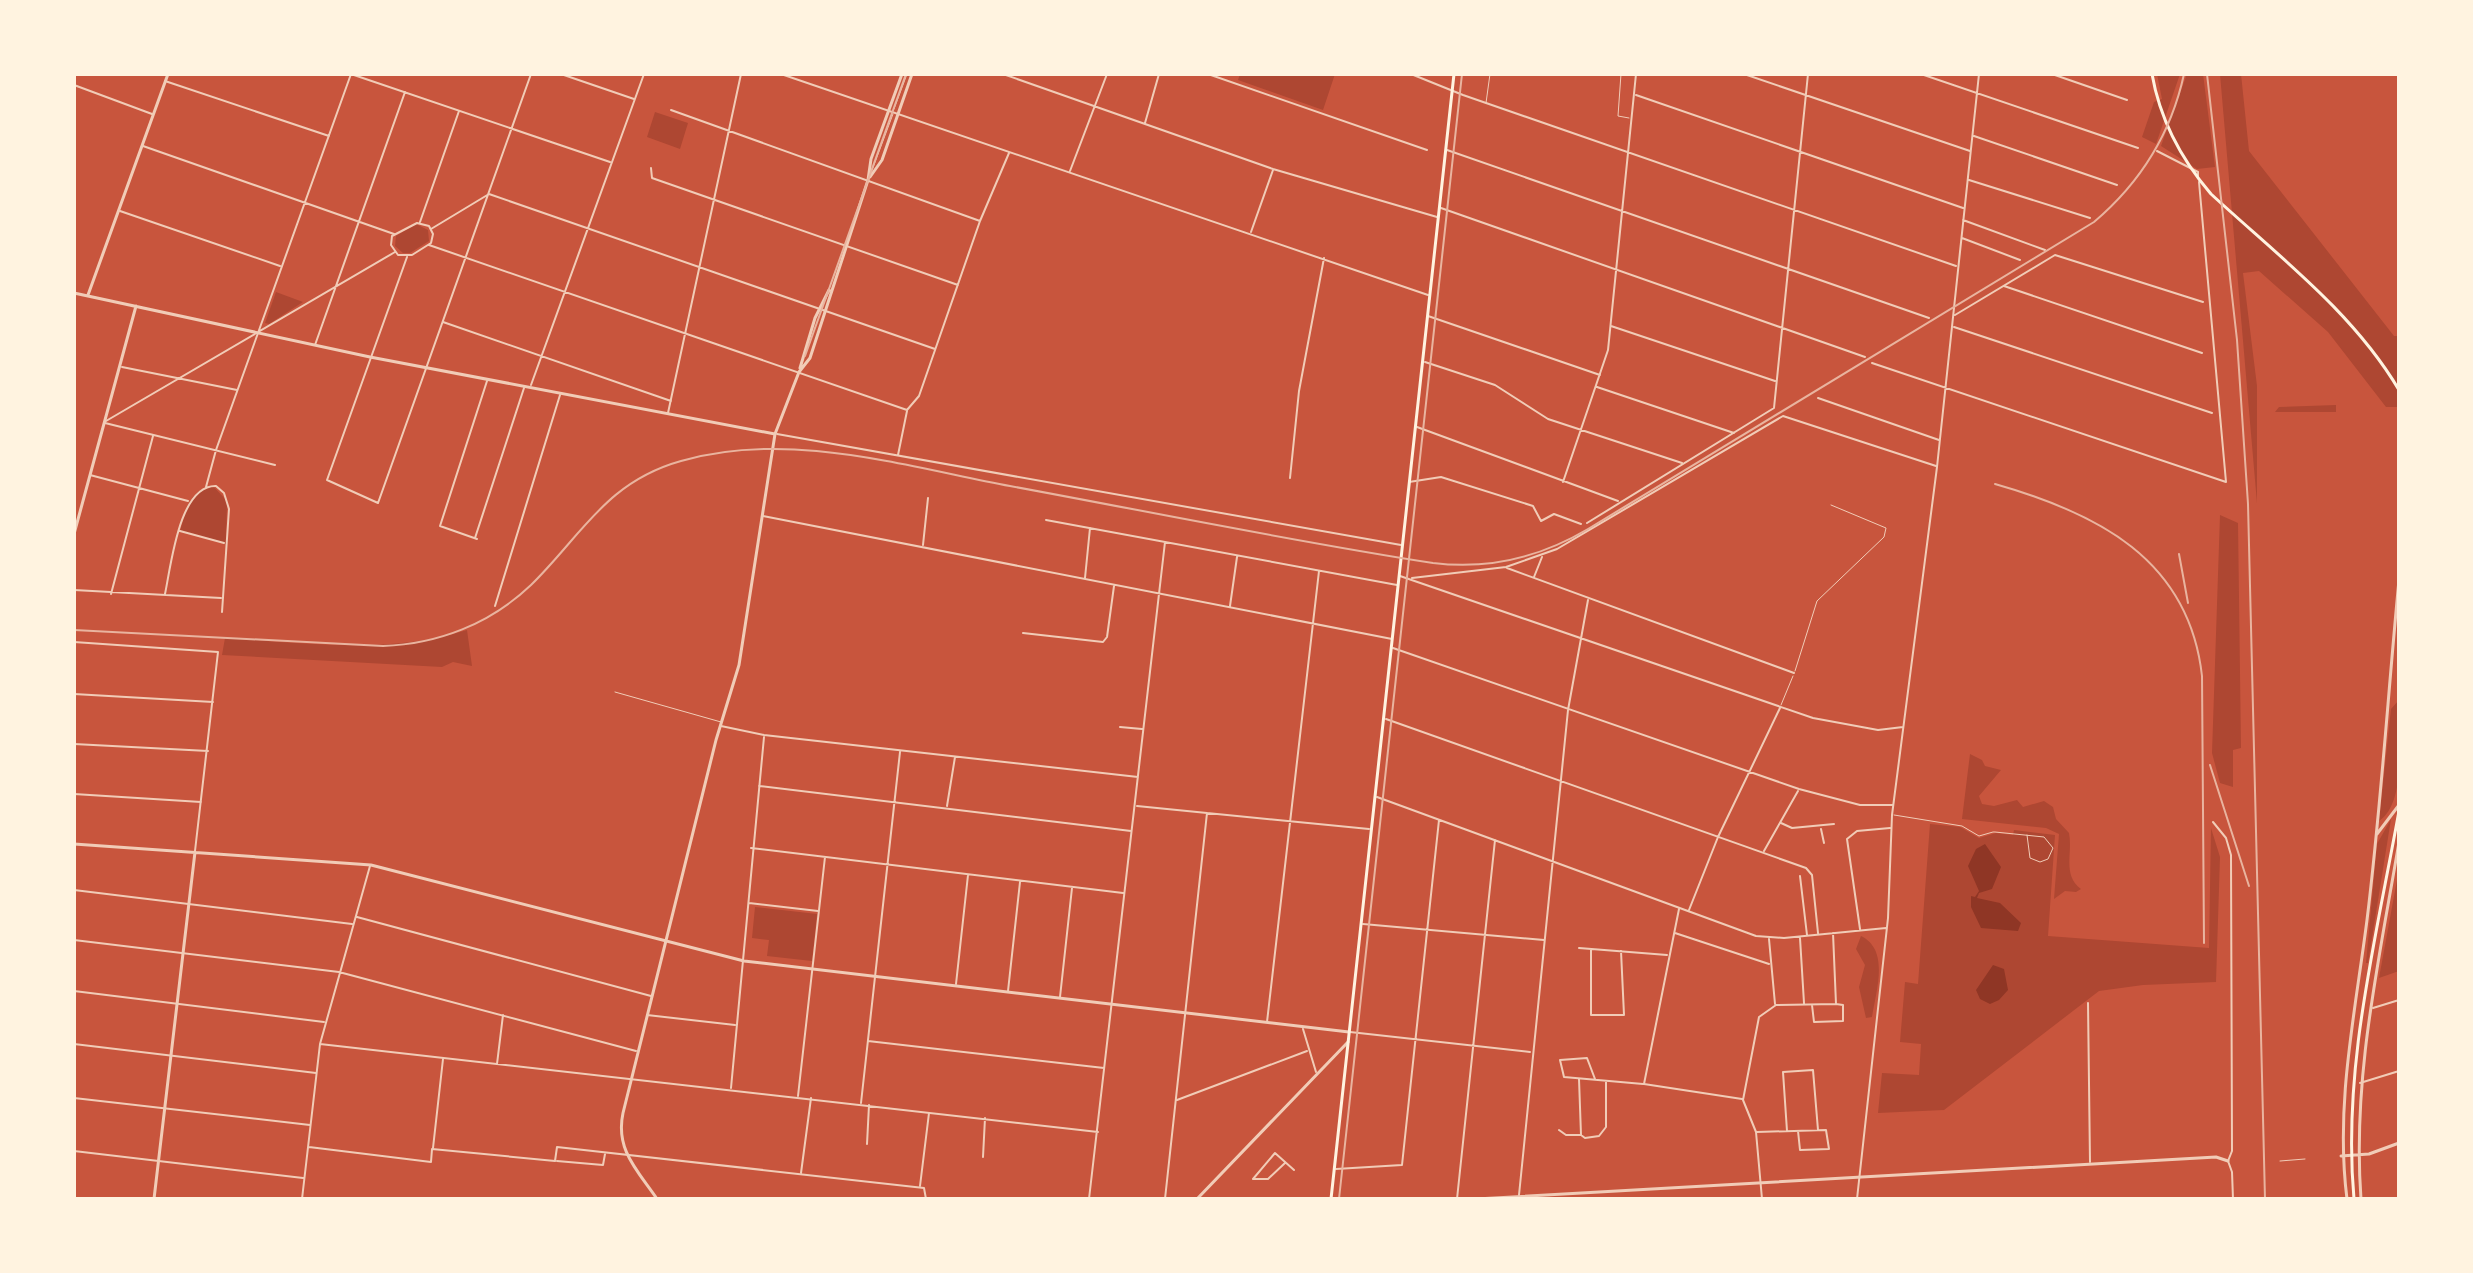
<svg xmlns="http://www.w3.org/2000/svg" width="2473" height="1273" font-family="Montserrat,sans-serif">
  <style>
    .green { fill: #ae4732 }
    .water { fill: #8f3625 }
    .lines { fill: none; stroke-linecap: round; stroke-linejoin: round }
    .service { stroke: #f1ccb7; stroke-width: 1 }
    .pedestrian { stroke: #f1ccb7; stroke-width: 2 }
    .minor { stroke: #f1ccb7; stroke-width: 2 }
    .tertiary { stroke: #f1ccb7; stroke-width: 3 }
    .secondary { stroke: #fff3e0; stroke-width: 3 }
    .primary { stroke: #fff3e0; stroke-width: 3 }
    .tram { stroke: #e9b49f; stroke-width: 2 }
    .rail { stroke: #e9b49f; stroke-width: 2 }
  </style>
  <rect width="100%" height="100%" fill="#c8553d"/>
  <!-- green -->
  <path class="green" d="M1240,74H1335L1323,110L1238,80Z
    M2157,74H2180L2156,144L2142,137L2154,102L2162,99Z
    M2187,74H2203L2215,167L2197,169L2161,146Z
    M2220,74H2241L2249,151L2394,336H2399V407H2386L2328,332L2259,271L2243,273L2257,386V503Z
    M655,112L688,123L680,149L647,137Z
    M416,224L428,230L429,241L410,253H403L395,246L396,236Z
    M276,292L303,302L269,324L265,323Z
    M2336,405V412H2275L2279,407Z
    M213,486L227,501L226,544L180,531C186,511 189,489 213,486Z
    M2220,515L2238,523L2241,748L2233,750V787L2220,783L2212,753Z
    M467,630L472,666L453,662L442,667L222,655L225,638C307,643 388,655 467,630Z
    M2399,700C2398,731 2408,802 2379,821L2391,709Z
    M1970,754L1982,760L1985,766L2001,770L1979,796L1982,804L1994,806L2017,800L2023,807L2044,801L2053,807L2056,819L2069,833C2073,853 2062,875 2081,889L2076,892L2065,891L2054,899L2059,834L2046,828L1962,819Z
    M2391,819L2368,963H2366L2377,844Z
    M1930,824L1960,827L1979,838L1996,833L2013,835L2014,830L2055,835L2048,936L2209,948L2211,828L2220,857L2216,982L2143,985L2099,991L1944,1110L1878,1113L1882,1073L1919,1075L1921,1044L1900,1042L1905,982L1918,984Z
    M2399,869V971L2379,978Z
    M755,907L817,914L812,961L767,956L769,940L752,938Z
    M1861,936C1890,950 1876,991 1872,1017L1866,1018L1859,987L1865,965L1856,949Z"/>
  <!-- water -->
  <path class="water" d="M1985,844L2001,867L1992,889L1979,893L1977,898L2000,903L2021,923L2018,931L1981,928L1971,907V896L1975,897L1979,891L1968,866L1976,849Z
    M1993,965L2004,969L2008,990L1999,1000L1990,1004L1980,999L1976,990Z"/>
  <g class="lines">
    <!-- service -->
    <path class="service" d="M1621,74L1618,116L1629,118
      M1486,103L1490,74
      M894,109L907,74
      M871,173L893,114
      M1795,671L1817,601L1884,537L1886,528L1831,505
      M615,692L721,722
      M1781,705L1793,676
      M1894,815L1962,826L1979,836L1993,832H1995L2044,837L2053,848L2048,859L2040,862L2030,858L2027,835
      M2280,1161L2305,1159"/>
    <!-- pedestrian -->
    <path class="pedestrian" d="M433,1148L443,1059
      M801,1173L811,1098
      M920,1186L929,1113"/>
    <!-- minor -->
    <path class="minor" d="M351,74L610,162
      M561,74L634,99
      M781,74L1428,295
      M1003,74L1273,169L1437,217
      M1208,74L1427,150
      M1411,74L1463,95L1956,266
      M1744,74L1970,151
      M1921,74L2138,148
      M2052,74L2127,100
      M165,81L329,136
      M74,85L152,114
      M1636,95L1963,208
      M671,110L980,221
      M1145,123L1159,74
      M1974,136L2117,185
      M143,146L394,234
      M1447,150L1929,318
      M2157,151L2198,172V176
      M651,168L652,178L958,285
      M1070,171L1107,74
      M1969,180L2090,218
      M1441,208L1865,357
      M120,211L280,266
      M1963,220L2045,250
      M420,222L459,111
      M417,223L429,226L433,234L431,243L412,255H398L391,245L392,236Z
      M431,229L489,194L935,349
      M1251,232L1273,170
      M1962,238L2020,260
      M429,245L907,410
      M407,257L327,480L378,503L531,74
      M2004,286L2202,353
      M1955,315L2055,255L2203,302
      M1428,316L1600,375
      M443,322L671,401
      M1611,326L1775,381
      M1954,327L2212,413
      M315,345L405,92
      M1425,362L1495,385L1548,419L1682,463
      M1872,363L2226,482L2199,182
      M122,367L237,390
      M531,385L644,74
      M1597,387L1734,433
      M1818,398L1939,440
      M907,410L919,396L980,221L1009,153
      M668,413L741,74
      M106,421L395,252
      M105,423L275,465
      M1417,427L1618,501
      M777,434L1401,545
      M898,455L907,411
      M90,475L188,501
      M1290,478L1299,391L1324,258
      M1409,482L1441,477L1533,506L1541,521L1554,514L1581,524
      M1563,482L1608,350L1636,74
      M206,487L216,450L351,74
      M763,516L1392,639
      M1046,520L1397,585
      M1587,523L1774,408L1808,74
      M180,531L224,543
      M475,538L524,388
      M477,539L440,526L487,381
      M923,545L928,498
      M1507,568L1794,673
      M1400,576L1813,718L1878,730L1903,727
      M1534,577L1542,557
      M1085,578L1090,528
      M1412,578L1506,567L1557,549L1783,416L1936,466
      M74,590L221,598
      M111,594L153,436
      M165,594C171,566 179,485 216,486L224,493L229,509L222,612
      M495,606L560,395
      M1230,606L1237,557
      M1023,633L1103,642L1107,637L1114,586
      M74,642L218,652L195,851
      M1393,648L1799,789L1860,805H1892
      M74,694L213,702
      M1386,719L1806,868L1812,875L1818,933
      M721,726L764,735L1138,777
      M1120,727L1142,729
      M74,744L208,751
      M759,786L1131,831
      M74,794L201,802
      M1377,797L1756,936L1784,938L1886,928
      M947,806L955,757
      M1137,806L1369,829
      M2213,822L2226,838L2231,855L2232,1151L2228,1161L2232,1172L2233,1199
      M1781,823L1792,828L1834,824
      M1821,829L1824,843
      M751,848L1123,893
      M1764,851L1798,791
      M1800,876L1807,935
      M74,890L352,924
      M749,903L818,911
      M1679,909L1644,1084L1742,1099
      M1689,910L1718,837L1780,708
      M357,917L651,996
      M1363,924L1544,940
      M1860,929L1847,839L1857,831L1890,828
      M1675,933L1769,964
      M1800,938L1804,1003
      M1769,939L1775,1004
      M74,940L339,972L636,1051
      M1579,948L1667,955
      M1591,949V1015H1624L1621,951
      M956,984L968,875
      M74,991L324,1022
      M1008,991L1020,882
      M1060,997L1072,888
      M2088,1003L2090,1162
      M1812,1005L1814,1022L1843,1021V1005L1836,1004
      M2373,1008L2399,1000
      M647,1015L735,1025
      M1267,1022L1319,571
      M1303,1029L1316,1072
      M1350,1032L1530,1052
      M868,1041L1104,1068
      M74,1044L316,1073
      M320,1044L1098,1132
      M497,1064L503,1015
      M1579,1079L1581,1135L1585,1138L1599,1136L1606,1127V1081
      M1595,1079L1587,1058L1560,1060L1564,1077L1643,1084
      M2360,1083L2399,1071
      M731,1088L764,737
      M798,1096L825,857
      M74,1098L310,1125
      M1177,1100L1307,1051
      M861,1103L900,752
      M1559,1130L1566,1135H1580
      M1787,1131L1783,1072L1813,1070L1818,1130
      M1757,1132L1826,1130L1829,1149L1800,1150L1798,1131
      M867,1144L869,1105
      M309,1147L431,1162L432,1149L555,1161L557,1147L924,1188L926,1199
      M74,1151L303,1178
      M983,1157L985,1118
      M557,1161L603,1165L605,1154
      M1336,1169L1402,1165L1439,820
      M1253,1179L1275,1153L1294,1170
      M1254,1179H1268L1285,1163
      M1519,1195L1568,710L1588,600
      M302,1199L320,1044L370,866
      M1089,1199L1165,542
      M1165,1199L1207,813
      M1457,1199L1495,840
      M1762,1199L1756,1132L1743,1100L1759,1017L1776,1005L1836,1004L1833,933
      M1857,1199L1888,918L1892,815L1937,467L1979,74"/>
    <!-- tertiary -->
    <path class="tertiary" d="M870,177L882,160L912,74
      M74,293L370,357L775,434
      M88,295L168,74
      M800,368L815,318L829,290
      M74,534L136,306
      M2377,834L2399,805
      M74,844L371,865L744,961L1349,1032
      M2341,1156L2369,1154L2399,1143
      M154,1199L195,852
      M657,1199C638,1171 615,1150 623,1113L716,740L739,665L775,434L799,372L810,358L868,180L871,159L902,74
      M1197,1199L1348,1042
      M1476,1199L2216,1157L2228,1161
      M2347,1199C2335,1105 2355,1014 2367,920C2381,807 2388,693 2399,580
      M2361,1199C2352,1078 2379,961 2399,842"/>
    <!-- secondary -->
    <path class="secondary" d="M1331,1199L1454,74"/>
    <!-- primary -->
    <path class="primary" d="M2152,74C2160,120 2181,159 2211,194C2277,255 2353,312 2399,390
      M2354,1199C2342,1069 2376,939 2399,811"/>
    <!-- tram -->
    <path class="tram" d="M805,356L906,74
      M1339,1199L1462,74"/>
    <!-- rail -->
    <path class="rail" d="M2207,74L2237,340L2248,504L2265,1199
      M1995,484C2097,513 2189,559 2202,676L2204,943
      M2179,554L2188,603
      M74,630L383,646C438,644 490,624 531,585C582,535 606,482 681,461C788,430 904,466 1010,486C1151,512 1291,541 1433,563C1489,570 1539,558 1588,529L2094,222C2140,183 2171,134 2184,74
      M2210,765L2249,886"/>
  </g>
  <!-- border -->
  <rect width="2473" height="1273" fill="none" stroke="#fff3e0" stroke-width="152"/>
</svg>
